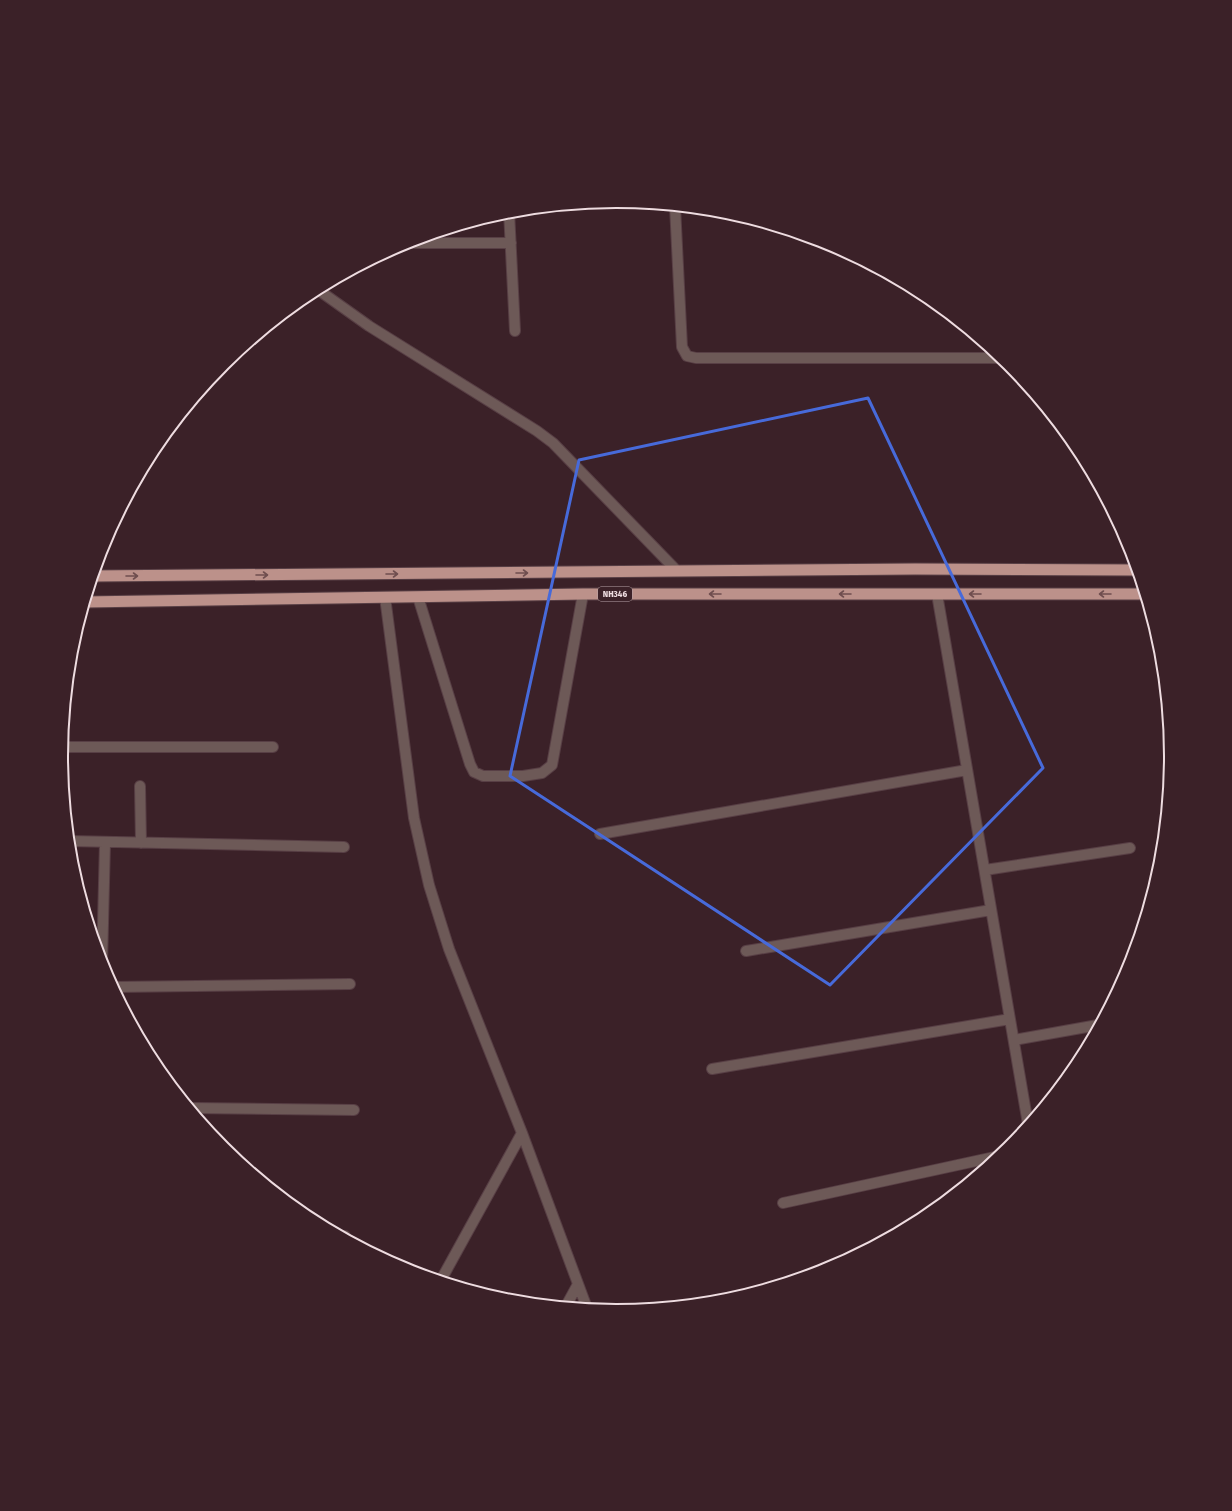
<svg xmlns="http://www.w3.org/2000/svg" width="1232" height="1511" font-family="'Fira Sans Condensed',sans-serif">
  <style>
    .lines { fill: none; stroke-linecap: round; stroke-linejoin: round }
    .service-casing { stroke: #583f45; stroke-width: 12 }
    .minor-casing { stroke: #583f45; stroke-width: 12 }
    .trunk-casing { stroke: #583f45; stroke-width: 13 }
    .service { stroke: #6d5957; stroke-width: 10 }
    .minor { stroke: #6d5957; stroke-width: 10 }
    .trunk { stroke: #bc918a; stroke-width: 11 }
    .oneway { stroke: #6f4e4f }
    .marked { fill: none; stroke: #476ada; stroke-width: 3; stroke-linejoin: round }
    .labels { text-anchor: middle; stroke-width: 3.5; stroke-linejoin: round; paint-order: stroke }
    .shield { fill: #3b2128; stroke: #b8a4a9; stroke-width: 1 }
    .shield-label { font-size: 9px; font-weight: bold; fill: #eedce0 }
    .rim { fill: none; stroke: #eedce0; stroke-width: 2 }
  </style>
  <rect width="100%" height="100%" fill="#3b2128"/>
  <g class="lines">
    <defs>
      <path id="service" d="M418,597L470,764L474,772L483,776H523L542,773L552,765L583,594"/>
      <path id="minor" d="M675,206L682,347L687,356L696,358H1002
        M509,211L515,331
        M403,243H511
        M865,262L873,267
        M317,289L369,326L537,431L553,443L677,571
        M937,594L1028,1124
        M385,597L414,818L429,885L449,949L522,1133L587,1308
        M62,747H273
        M140,786L141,843
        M600,834L967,770
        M69,841L344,847
        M985,870L1130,848
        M746,951L991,910
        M102,964L105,842
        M113,987L350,984
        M1014,1040L1098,1025
        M712,1069L1010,1019
        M191,1108L354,1110
        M783,1203L999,1156
        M344,1236H345
        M441,1280L522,1133
        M566,1306L578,1284"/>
      <path id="trunk" d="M93,576L915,569L1137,570
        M85,602L583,594H1144"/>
    </defs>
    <!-- service casing -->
    <use href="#service" class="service-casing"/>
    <!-- minor casing -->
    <use href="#minor" class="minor-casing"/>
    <!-- trunk casing -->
    <use href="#trunk" class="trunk-casing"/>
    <!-- service -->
    <use href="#service" class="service"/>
    <!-- minor -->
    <use href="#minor" class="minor"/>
    <!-- trunk -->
    <use href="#trunk" class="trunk"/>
  </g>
  <!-- one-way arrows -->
  <defs><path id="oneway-shaft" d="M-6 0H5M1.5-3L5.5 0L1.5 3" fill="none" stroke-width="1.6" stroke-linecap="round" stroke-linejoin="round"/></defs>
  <g class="oneway">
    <use href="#oneway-shaft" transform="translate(522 573)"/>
    <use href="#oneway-shaft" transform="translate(392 574)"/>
    <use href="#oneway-shaft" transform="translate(262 575)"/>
    <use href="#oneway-shaft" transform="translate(132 576)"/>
    <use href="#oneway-shaft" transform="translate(715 594) rotate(180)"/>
    <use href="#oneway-shaft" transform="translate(845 594) rotate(180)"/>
    <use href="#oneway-shaft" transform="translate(975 594) rotate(-180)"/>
    <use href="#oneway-shaft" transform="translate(1105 594) rotate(-180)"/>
  </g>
  <!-- marked area -->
  <path class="marked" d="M868,398L1043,768L830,985L510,776L579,460Z"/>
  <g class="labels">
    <!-- shield labels -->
    <rect class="shield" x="598" y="587" width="34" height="14" rx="3"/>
    <g class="shield-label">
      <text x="615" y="597">NH346</text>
    </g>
  </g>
  <!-- crop -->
  <path d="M0 0H1232V1511H0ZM68 756a548 548 0 1 1 1096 0a548 548 0 1 1-1096 0Z" fill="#3b2128" fill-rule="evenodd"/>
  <path class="rim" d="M68 756a548 548 0 1 1 1096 0a548 548 0 1 1-1096 0Z"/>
</svg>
